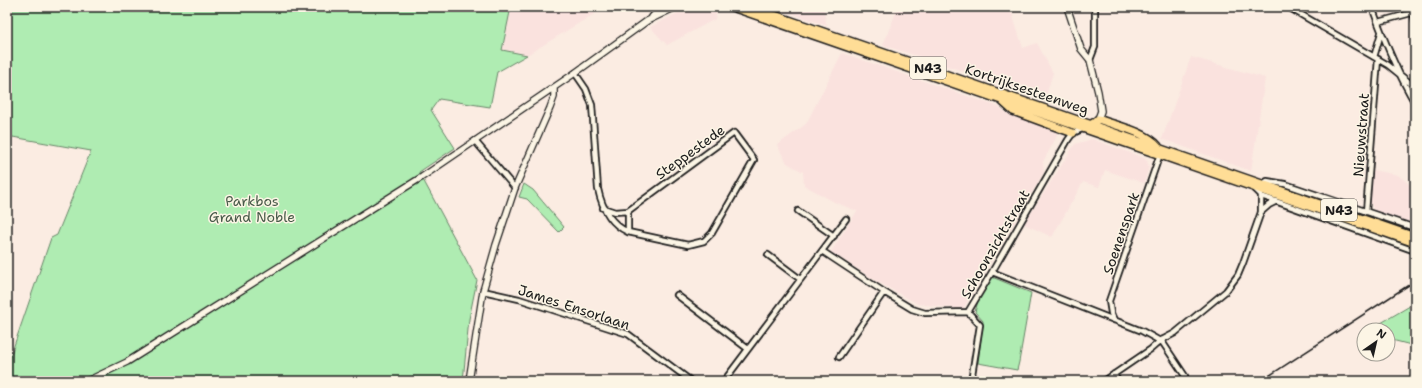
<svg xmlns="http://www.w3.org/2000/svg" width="1422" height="388" font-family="'Shantell Sans',sans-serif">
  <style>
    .built { fill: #fae2de }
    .green { fill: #afecb2; stroke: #668467 }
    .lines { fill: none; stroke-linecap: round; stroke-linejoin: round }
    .minor-casing { stroke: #1c1c1c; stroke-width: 8 }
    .tertiary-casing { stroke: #1c1c1c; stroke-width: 8 }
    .primary-casing { stroke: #1c1c1c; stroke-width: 10 }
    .minor { stroke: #fcf5e5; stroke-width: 4.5 }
    .tertiary { stroke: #fcf5e5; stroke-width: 5.5 }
    .primary { stroke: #ffdd96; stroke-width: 7 }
    .rail { stroke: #1c1c1c; stroke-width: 1.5 }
    .labels { text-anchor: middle; stroke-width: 3; stroke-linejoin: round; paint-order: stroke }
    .shield { fill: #fcf5e5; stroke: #5f5d58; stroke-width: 1 }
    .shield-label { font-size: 13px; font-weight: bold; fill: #1c1c1c }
    .street-label { font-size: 14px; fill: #1c1c1c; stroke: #fcf5e5 }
    .park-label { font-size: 14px; fill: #485a49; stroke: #fcf5e5 }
  </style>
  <rect width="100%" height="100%" fill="#fbece2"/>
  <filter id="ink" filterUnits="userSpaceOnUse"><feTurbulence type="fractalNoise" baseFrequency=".025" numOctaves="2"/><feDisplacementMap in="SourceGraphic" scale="8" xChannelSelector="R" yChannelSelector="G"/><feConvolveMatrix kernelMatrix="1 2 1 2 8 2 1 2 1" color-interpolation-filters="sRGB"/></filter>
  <g filter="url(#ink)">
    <!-- built -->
    <path class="built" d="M511,7H602V9L527,55L502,51Z
      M774,7H823L827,26Z
      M898,7H1010L1023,48L1037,43L1053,73L1045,98L883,45Z
      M703,8L717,10L715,19L667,45L650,27L678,13H684Z
      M842,53L999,107L1007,113L1057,131V136L1043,162L1044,172L963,309L918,304L878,282L831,252L857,211L834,202L804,185L803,172L787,163L777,145L806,124Z
      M1191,57L1265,78L1251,171L1162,139Z
      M1092,139L1144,158L1147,161L1149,167L1144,183L1105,170L1099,187L1083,182L1052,237L1024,224L1075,144Z
      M1372,170L1398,175L1415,189V225L1374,210L1370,202Z"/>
    <!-- green -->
    <path class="green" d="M7,7H511L502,50L527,55L497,72L490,107L439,99L431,110L455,148L419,172L477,280L469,319L463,381H7V366L51,238L57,235L91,151L7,136Z
      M524,184L533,190L564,227L559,232L527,199L519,197Z
      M992,277L1031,293L1019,362L1017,370L978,363L983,321L975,312L978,301Z
      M1415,303V346L1388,339V330H1369Z"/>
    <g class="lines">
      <defs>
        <path id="minor" d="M1288,7L1388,65L1415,87
          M1372,7C1384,40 1397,73 1415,103
          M1412,7L1415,20
          M1378,22L1415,12
          M1374,57L1381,33
          M1090,60L1095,47V7
          M575,73L586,89L592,105L598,189C602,208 610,224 628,232V211
          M475,141L515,188
          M1263,184L1267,181L1285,184L1415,228
          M1261,196L1415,251
          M603,208L615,212L628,211L734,133L754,160L712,233L704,241L688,245L628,232
          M798,211L834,236
          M1261,212L1269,205L1275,202
          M1366,212L1378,59
          M822,251L884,292L912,309L925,313L968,312
          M768,255L800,279
          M992,272L1142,331L1160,341
          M483,291L519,299L628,334L691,381
          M677,295L748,349
          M1114,320L1111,313L1109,301L1160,154
          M1161,340L1185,376
          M839,357L884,292
          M1114,374L1118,381
          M724,381L846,219
          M971,381L980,325L968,312L992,272L1068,140L1073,133L1082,129
          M1104,381L1151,349L1160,341L1175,333L1226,291L1238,275L1243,263L1261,212V195L1255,189"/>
        <path id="tertiary" d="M1067,7L1081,49L1090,60L1098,92L1101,111L1098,119
          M652,17L661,7
          M87,381L127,362L422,177L575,73L647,21L676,7
          M469,381L483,291L496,245L515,188L550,108L554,97V88"/>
        <path id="primary" d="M732,7L1415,243
          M751,7L1415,237
          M1002,101L1013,111L1073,133
          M1089,126L1095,122L1098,119C1116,126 1145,131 1158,146"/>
      </defs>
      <!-- minor casing -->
      <use href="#minor" class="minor-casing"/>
      <!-- tertiary casing -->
      <use href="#tertiary" class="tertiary-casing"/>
      <!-- primary casing -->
      <use href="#primary" class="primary-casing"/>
      <!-- minor -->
      <use href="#minor" class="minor"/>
      <!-- tertiary -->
      <use href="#tertiary" class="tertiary"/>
      <!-- primary -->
      <use href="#primary" class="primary"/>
      <!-- rail -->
      <path class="rail" d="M1261,381L1415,281"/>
    </g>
  </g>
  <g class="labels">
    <!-- shield labels -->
    <g class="shield">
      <rect x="910" y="57" width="36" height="22" rx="3"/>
      <rect x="1321" y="199" width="36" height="22" rx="3"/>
    </g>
    <g class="shield-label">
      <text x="928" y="73">N43</text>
      <text x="1339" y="215">N43</text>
    </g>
    <!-- street labels -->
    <g class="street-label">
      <text transform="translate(1027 89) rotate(19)" y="5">Kortrijksesteenweg</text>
      <text transform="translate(1361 135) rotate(-86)" y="5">Nieuwstraat</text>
      <text transform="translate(690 152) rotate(-36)" y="5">Steppestede</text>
      <text transform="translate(1121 233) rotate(-71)" y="5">Soenenspark</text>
      <text transform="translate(995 244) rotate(-60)" y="5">Schoonzichtstraat</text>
      <text transform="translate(574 307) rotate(18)" y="5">James Ensorlaan</text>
    </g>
    <!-- park labels -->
    <g class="park-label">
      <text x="252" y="206">Parkbos<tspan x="252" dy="16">Grand Noble</tspan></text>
    </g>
  </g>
  <!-- margin -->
  <rect width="1422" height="388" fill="none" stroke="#fcf5e5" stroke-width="24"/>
  <rect x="12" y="12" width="1398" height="364" fill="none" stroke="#1c1c1c" stroke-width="1.5" filter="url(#ink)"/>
  <!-- north arrow -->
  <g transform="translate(1376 342) rotate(34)"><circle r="19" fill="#fcf5e5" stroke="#a29e95"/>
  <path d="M0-3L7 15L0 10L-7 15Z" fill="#1c1c1c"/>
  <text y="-6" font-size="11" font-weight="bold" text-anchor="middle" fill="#1c1c1c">N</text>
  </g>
</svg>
